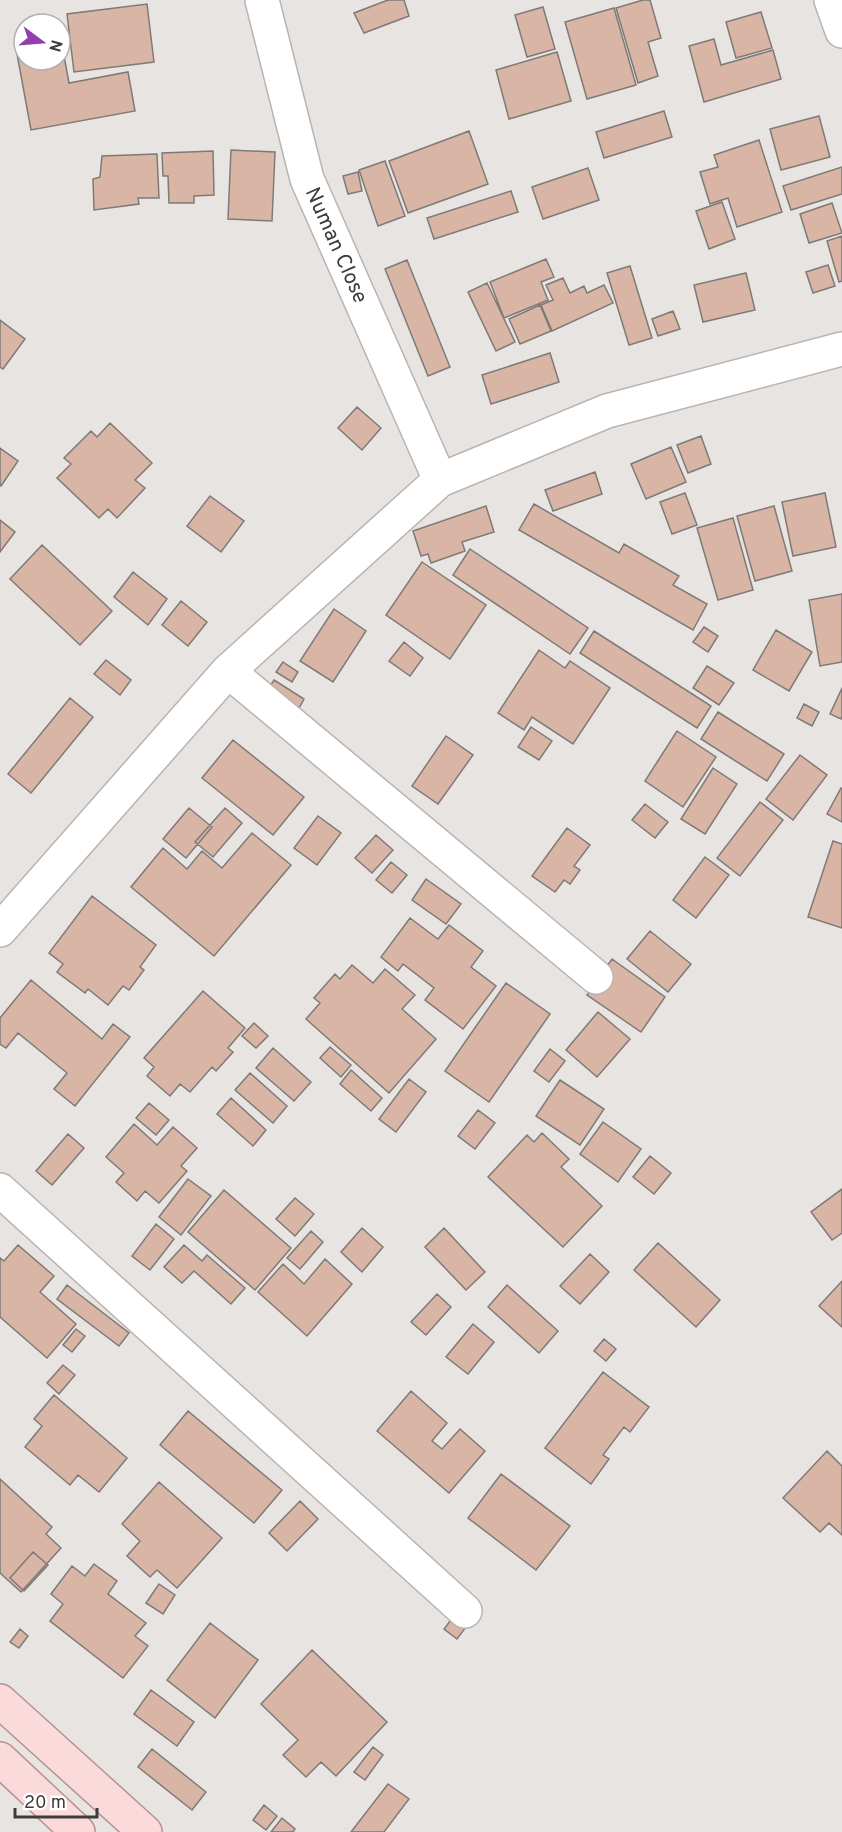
<svg xmlns="http://www.w3.org/2000/svg" width="842" height="1832" font-family="Overpass,sans-serif">
  <style>
    .building { fill: #d9b5a5; stroke: #7e7a78; stroke-width: 1.5 }
    .lines { fill: none; stroke-linecap: round; stroke-linejoin: round }
    .minor-casing { stroke: #b9b4b2; stroke-width: 36 }
    .major-casing { stroke: #b69293; stroke-width: 36 }
    .minor { stroke: #fff; stroke-width: 33 }
    .major { stroke: #fadadb; stroke-width: 33 }
    .labels { text-anchor: middle; stroke-width: 4.5; stroke-linejoin: round; paint-order: stroke }
    .street-label { font-size: 21px; fill: #3e3c3b; stroke: #fff }
  </style>
  <rect width="100%" height="100%" fill="#e8e4e1"/>
  <!-- building -->
  <path class="building" d="M388,0H404L409,16L364,33L354,13Z
    M643,0H650L661,38L648,42L658,76L638,83L616,8Z
    M147,4L154,62L74,72L67,14Z
    M543,7L555,49L527,57L515,15Z
    M614,8L636,85L587,99L565,22Z
    M761,12L772,48L736,58L726,22Z
    M714,39L721,65L773,50L781,79L704,102L689,46Z
    M60,45H62L69,83L128,72L135,111L31,130L17,54L24,52V60H60Z
    M557,52L571,101L509,119L496,70Z
    M664,111L672,137L604,158L596,132Z
    M819,116L830,157L781,170L770,129Z
    M469,131L488,184L408,213L389,161Z
    M759,140L782,212L737,227L728,198L710,204L700,172L718,167L714,155Z
    M231,150L275,152L272,221L228,219Z
    M213,151L214,195L194,196V203H169L168,176H163L162,153Z
    M157,154L159,198H138L139,204L94,210L93,179L100,177L102,156Z
    M385,161L405,216L378,226L359,170Z
    M842,167V194L791,210L783,186Z
    M588,168L599,200L543,219L532,187Z
    M358,172L362,191L348,194L343,176Z
    M511,191L518,212L434,239L427,218Z
    M722,202L735,239L709,249L696,211Z
    M832,203L842,233L809,243L800,214Z
    M842,236V281L839,282L827,241Z
    M546,259L554,277L541,282L548,300L504,318L490,282Z
    M407,260L450,367L428,376L385,269Z
    M828,265L835,286L813,293L806,272Z
    M630,266L652,338L629,345L607,273Z
    M746,273L755,310L703,322L694,285Z
    M563,278L570,293L584,286L587,293L604,285L613,303L552,331L541,305L553,300L546,285Z
    M487,283L515,342L496,351L468,292Z
    M540,305L551,331L520,344L509,319Z
    M673,311L680,329L658,336L652,319Z
    M0,320L25,339L3,369L0,367Z
    M550,353L559,382L491,404L482,375Z
    M357,407L381,428L362,450L338,428Z
    M110,423L152,463L135,480L145,488L117,518L108,509L99,518L57,478L71,464L64,458L91,431L97,437Z
    M701,436L711,464L688,473L677,445Z
    M671,447L686,482L646,499L631,464Z
    M0,448L18,461L1,486L0,485Z
    M595,472L602,494L553,511L545,490Z
    M685,493L697,525L672,534L660,502Z
    M825,493L836,547L793,556L782,502Z
    M210,496L244,521L221,552L187,526Z
    M534,504L619,553L624,544L679,576L673,585L707,604L693,630L519,530Z
    M486,506L494,532L462,542L465,551L431,563L428,554L421,556L413,531Z
    M774,506L792,571L755,581L737,516Z
    M733,518L753,590L718,600L697,528Z
    M0,520L15,532L0,552Z
    M42,545L112,611L80,645L10,579Z
    M470,549L588,628L570,654L453,575Z
    M422,562L486,605L450,659L386,615Z
    M133,572L167,599L148,625L114,597Z
    M842,594V662L820,666L809,600Z
    M181,601L207,622L188,646L162,625Z
    M334,609L366,631L333,682L300,661Z
    M704,627L718,636L708,652L693,642Z
    M776,630L812,652L789,691L753,670Z
    M594,631L711,706L697,728L580,653Z
    M404,642L423,658L410,676L389,661Z
    M539,650L565,668L570,661L610,688L573,744L532,717L524,730L498,713Z
    M106,660L131,680L120,695L94,674Z
    M283,662L298,672L292,682L276,672Z
    M707,666L734,683L719,705L693,688Z
    M274,680L304,699L297,712L266,692Z
    M842,688V716L841,719L830,714Z
    M70,698L93,717L31,793L8,774Z
    M804,704L819,712L812,726L797,718Z
    M718,712L784,754L767,781L701,739Z
    M531,727L552,741L539,760L518,747Z
    M677,731L716,757L683,807L645,781Z
    M446,736L473,755L438,804L412,786Z
    M233,740L304,797L273,835L202,778Z
    M800,755L827,775L793,820L766,799Z
    M713,768L737,784L705,834L681,819Z
    M841,788L842,789V822L827,814Z
    M760,802L783,820L740,876L717,858Z
    M645,804L668,822L655,838L632,820Z
    M189,808L212,827L186,858L163,839Z
    M225,808L242,823L213,857L195,842Z
    M318,816L341,833L317,865L294,848Z
    M567,828L590,845L574,866L580,870L570,884L564,880L555,892L532,876Z
    M252,833L291,865L214,956L131,887L163,848L187,869L202,851L222,868Z
    M376,835L393,850L372,873L355,858Z
    M833,841L842,844V928L808,917Z
    M705,857L729,875L696,918L673,900Z
    M391,862L407,875L392,893L376,880Z
    M426,879L461,904L446,924L412,900Z
    M92,896L156,945L140,967L144,970L129,990L123,986L108,1005L88,989L85,993L57,972L63,964L49,953Z
    M410,918L438,939L449,925L483,951L471,967L496,986L463,1029L425,1000L434,988L403,964L398,971L381,957Z
    M650,931L691,964L668,992L627,959Z
    M612,959L665,997L641,1032L587,995Z
    M352,965L373,983L385,969L415,995L402,1009L436,1039L389,1093L306,1019L320,1003L314,998L335,974L340,979Z
    M31,980L102,1039L113,1024L130,1037L75,1106L54,1089L67,1073L18,1033L6,1048L0,1044V1018Z
    M506,983L550,1014L489,1102L445,1071Z
    M203,991L245,1028L228,1048L233,1052L216,1071L212,1067L190,1092L180,1084L170,1096L147,1076L154,1067L144,1058Z
    M598,1012L630,1039L597,1077L566,1050Z
    M254,1023L268,1036L256,1048L242,1036Z
    M330,1047L351,1065L341,1077L320,1058Z
    M273,1048L311,1082L294,1101L256,1068Z
    M550,1049L565,1061L549,1082L534,1071Z
    M351,1070L382,1098L371,1111L340,1084Z
    M250,1073L287,1106L273,1123L235,1090Z
    M409,1079L426,1092L396,1132L379,1119Z
    M560,1080L604,1109L580,1145L536,1116Z
    M231,1098L266,1130L253,1146L217,1114Z
    M149,1103L169,1120L156,1135L136,1118Z
    M478,1110L495,1123L475,1149L458,1136Z
    M603,1122L641,1149L618,1182L580,1154Z
    M134,1124L157,1145L173,1127L197,1148L181,1166L187,1171L159,1203L145,1191L137,1201L116,1182L124,1173L106,1157Z
    M542,1133L569,1159L561,1167L602,1206L563,1247L488,1177L527,1135L534,1142Z
    M68,1134L84,1148L52,1185L36,1171Z
    M650,1156L671,1173L654,1194L633,1177Z
    M188,1179L211,1196L181,1235L159,1217Z
    M842,1189V1233L832,1240L811,1212Z
    M224,1190L291,1248L255,1290L188,1232Z
    M295,1198L314,1214L295,1236L276,1219Z
    M156,1224L174,1239L150,1270L132,1256Z
    M362,1228L383,1247L362,1272L341,1252Z
    M444,1228L485,1272L466,1290L425,1247Z
    M311,1231L323,1242L300,1269L287,1258Z
    M658,1243L720,1300L696,1327L634,1270Z
    M18,1245L54,1276L40,1292L76,1324L47,1358L0,1317V1258L4,1261Z
    M184,1245L202,1261L207,1255L245,1288L231,1304L194,1271L182,1283L164,1267Z
    M590,1254L609,1272L580,1304L560,1286Z
    M325,1259L352,1284L307,1336L258,1292L283,1264L304,1284Z
    M842,1281V1327L819,1306Z
    M67,1285L129,1333L119,1346L57,1299Z
    M507,1285L558,1331L539,1353L488,1307Z
    M437,1294L451,1307L426,1335L411,1322Z
    M473,1324L494,1342L468,1374L446,1357Z
    M76,1329L85,1336L72,1352L63,1345Z
    M604,1339L616,1349L606,1361L594,1351Z
    M63,1365L75,1375L59,1394L47,1383Z
    M603,1372L649,1407L630,1432L624,1427L603,1455L609,1459L591,1484L545,1448Z
    M411,1391L447,1423L432,1441L442,1449L460,1429L485,1451L449,1493L377,1431Z
    M54,1395L127,1458L99,1492L78,1475L70,1485L25,1447L42,1426L34,1419Z
    M188,1411L282,1490L254,1523L160,1445Z
    M827,1451L842,1466V1535L829,1523L820,1532L783,1498Z
    M501,1474L570,1526L536,1570L468,1518Z
    M0,1479L52,1527L46,1534L61,1548L21,1592L0,1573Z
    M159,1482L222,1538L177,1588L157,1570L150,1577L127,1556L140,1541L122,1524Z
    M300,1501L318,1519L287,1551L269,1533Z
    M33,1552L48,1565L24,1591L10,1578Z
    M94,1564L117,1581L108,1594L146,1623L135,1636L148,1646L123,1678L50,1621L63,1604L51,1594L72,1566L85,1576Z
    M159,1584L175,1595L163,1614L146,1603Z
    M453,1617L466,1627L457,1639L444,1629Z
    M210,1623L258,1660L215,1718L167,1680Z
    M20,1629L28,1636L19,1648L10,1642Z
    M312,1650L387,1722L336,1776L321,1762L306,1777L283,1755L298,1740L261,1704Z
    M151,1690L194,1722L177,1746L134,1714Z
    M373,1747L383,1755L365,1780L354,1772Z
    M152,1749L206,1792L192,1810L138,1767Z
    M388,1784L409,1799L384,1832H351Z
    M264,1805L277,1816L266,1830L253,1820Z
    M282,1818L295,1829L293,1832H271Z"/>
  <g class="lines">
    <defs>
      <path id="minor" d="M262,0L307,179L440,480
        M831,0L842,31
        M228,671L596,977
        M0,930L228,671L440,480L607,411L842,349
        M0,1190L465,1611"/>
      <path id="major" d="M0,1701L145,1832
        M0,1759L78,1832"/>
    </defs>
    <!-- minor casing -->
    <use href="#minor" class="minor-casing"/>
    <!-- major casing -->
    <use href="#major" class="major-casing"/>
    <!-- minor -->
    <use href="#minor" class="minor"/>
    <!-- major -->
    <use href="#major" class="major"/>
  </g>
  <g class="labels">
    <!-- street labels -->
    <g class="street-label">
      <text transform="translate(337 245) rotate(66)" y="7">Numan Close</text>
    </g>
  </g>
  <!-- north arrow -->
  <g transform="translate(42 42) rotate(106)"><circle r="28" fill="#ffffff" stroke="#b2b1b1" stroke-width="1.5"/>
  <path d="M0-4.5L10 22L0 15L-10 22Z" fill="#913fad"/>
  <text y="-9" font-size="16" font-weight="bold" text-anchor="middle" fill="#3e3c3b">N</text>
  </g>
  <!-- scale -->
  <path d="M15 1808v9h82v-9" fill="none" stroke="#3e3c3b" stroke-width="3"/>
  <text x="24" y="1808" font-size="18" fill="#3e3c3b" stroke="#ffffff" stroke-width="4.5" paint-order="stroke">20 m</text>
</svg>
